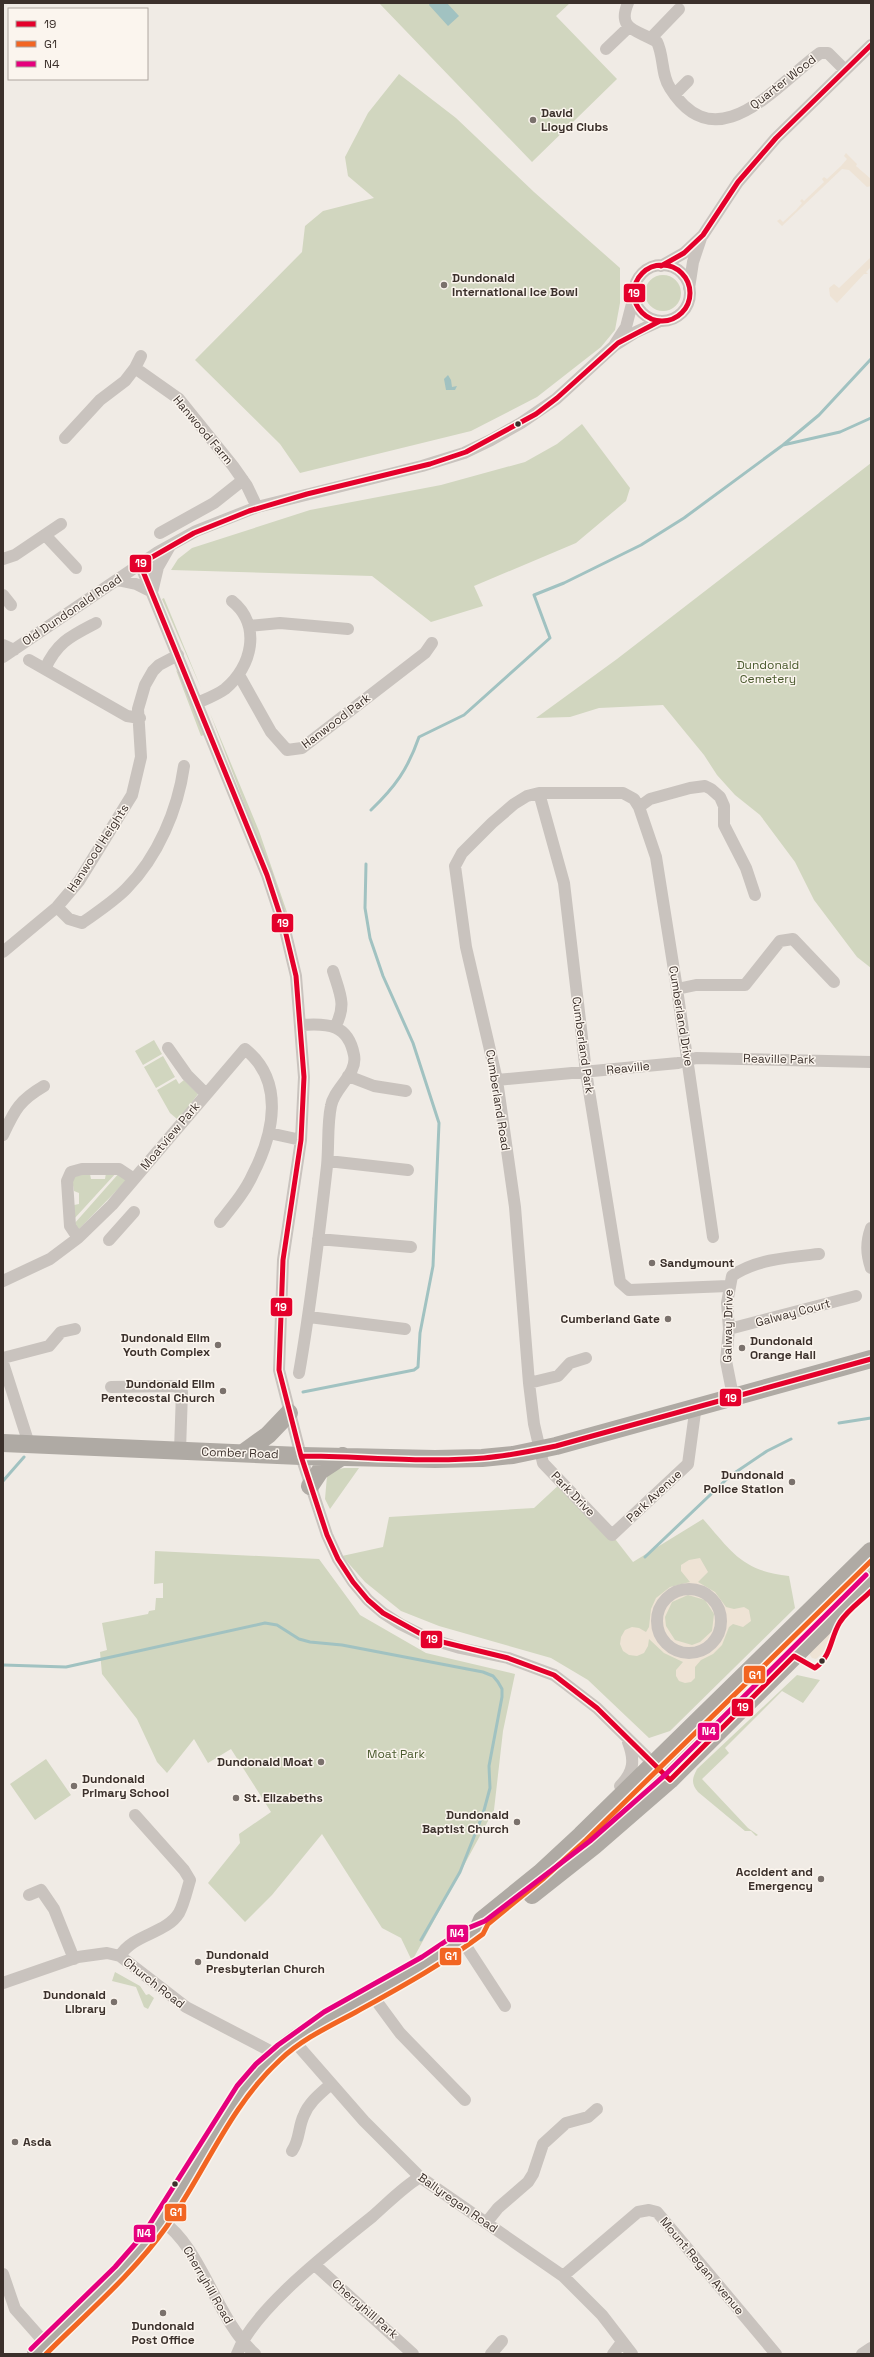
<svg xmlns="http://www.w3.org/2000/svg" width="874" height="2357" font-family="'Space Grotesk',sans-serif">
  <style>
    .green { fill: #d1d6bf }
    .plaza { fill: #eee3d5; fill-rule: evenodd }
    .water { fill: #a1c2c1 }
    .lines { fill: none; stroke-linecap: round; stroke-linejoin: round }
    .stream { stroke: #a1c2c1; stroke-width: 3 }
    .minor { stroke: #c9c3be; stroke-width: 12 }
    .highway { stroke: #afaaa4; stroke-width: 18 }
    .bus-1-casing { stroke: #fbf5ee; stroke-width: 8 }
    .bus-2-casing { stroke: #fbf5ee; stroke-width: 8 }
    .bus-3-casing { stroke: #fbf5ee; stroke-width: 8 }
    .bus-1 { stroke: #e4002b; stroke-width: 5 }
    .bus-2 { stroke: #f26522; stroke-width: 5 }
    .bus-3 { stroke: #e5007d; stroke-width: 5 }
    .poi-dot { fill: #7a716c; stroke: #fbf5ee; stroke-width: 1.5 }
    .bus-dot { fill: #3b302b; stroke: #fbf5ee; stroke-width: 1.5 }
    .labels { text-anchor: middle; stroke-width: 3; stroke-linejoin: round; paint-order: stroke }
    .street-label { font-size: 12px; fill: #3b302b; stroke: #fbf5ee }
    .poi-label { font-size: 12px; font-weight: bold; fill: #3b302b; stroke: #fbf5ee; text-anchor: start }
    .park-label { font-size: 12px; fill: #4a5a2e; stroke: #fbf5ee }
    .line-badge { stroke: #fbf5ee; stroke-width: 1.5 }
    .badge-label { font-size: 11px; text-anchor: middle; font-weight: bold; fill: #fff }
  </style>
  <rect width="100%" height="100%" fill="#f0ebe5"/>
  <!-- green -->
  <path class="green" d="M379,3H570L556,16L617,79L532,162Z
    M399,74L456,118L534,192L620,268V303L615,330L601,347L537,397L471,431L300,473L280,444L195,360L302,252L305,226L323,211L374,198L348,176L345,157L368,113Z
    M645 293a18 18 0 1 1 36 0a18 18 0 1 1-36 0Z
    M582,424L630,488L626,501L576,543L474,586L483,606L431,622L372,576L171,570L178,559L192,548L310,510L441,485L525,462L557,444Z
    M871,463V968L857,957L814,900L795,862L760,815L735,795L717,775L704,755L663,705L599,708L570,717L536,718L617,659Z
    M164,598L201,688L162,599Z
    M176,670L179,673L204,735L201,736Z
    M210,713L259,831L289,918L288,919Z
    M154,1040L162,1054L143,1065L135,1051Z
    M163,1056L175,1077L156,1088L144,1067Z
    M176,1079L179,1084L184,1080L198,1094L181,1117L177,1119L170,1113L157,1090Z
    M117,1172L74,1219V1205L79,1204V1193L74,1191L72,1179L74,1176L90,1174L91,1179H105L106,1173Z
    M120,1172L125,1177L126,1181L78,1230L74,1224Z
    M344,1468H359L330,1509L325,1499L327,1476L334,1470Z
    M561,1483L612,1535L633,1562L703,1519C732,1552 742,1571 789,1576L795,1608L670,1731L649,1738L588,1680L551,1658L439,1626L401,1611L365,1582L342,1556L383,1547L389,1517L534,1508Z
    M155,1551L319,1559L360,1615L426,1653L515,1674L503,1731L494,1810L412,1961L401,1938L382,1928L322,1834L272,1895L245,1922L208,1883L240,1843L239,1834L271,1812L231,1749L208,1763L194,1739L167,1773L157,1762L137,1719L102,1674L100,1652L107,1650L102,1623L148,1614L149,1611L155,1610L156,1598H163V1583L154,1584Z
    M871,1560V1572L804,1635L833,1598Z
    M797,1675L820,1680L803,1703L782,1691L725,1748L729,1753L702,1779L748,1828L758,1835L756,1836L751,1831H745L698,1792C691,1783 692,1779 697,1769Z
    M46,1759L71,1795L35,1820L10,1784Z
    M115,1972L140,1986L146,1995L149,1994L154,1998L148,2009L144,2007L136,1987L112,1981Z"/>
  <!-- plaza -->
  <path class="plaza" d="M846,153L857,164L856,166L871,179V186L867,187L849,170L842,169L782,226L777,221L780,219L783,222L796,210L802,203L800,201L802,199L804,201L824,182L822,179L824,177L827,179L841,166L847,159L844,156Z
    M871,257V267L866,272L868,274H864L837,303L830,296L829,288L834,284L839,288Z
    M700,1558L708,1572L698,1582L715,1592L726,1607L734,1609L744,1607L749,1610L751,1621L743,1627L733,1624L729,1627L722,1645L713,1654L701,1660L695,1667V1678L691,1682L685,1683L679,1681L676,1676V1670L683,1662L664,1653L649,1639L648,1646L644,1653L637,1656L629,1655L623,1651L620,1644L621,1637L625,1630L632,1627L639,1628L646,1632L649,1627L651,1609L656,1598L670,1587L690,1582L681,1571V1565L689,1560ZM688,1595L705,1600L714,1614L712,1631L700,1642L692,1645L675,1640L666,1626L665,1617L672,1602Z
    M832,1630L825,1651L816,1659L812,1658L808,1652Z"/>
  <!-- water -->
  <path class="water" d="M430,3H447L459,16L448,26L429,5Z
    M448,375L451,380L452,387L457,386L455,390H446L444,379Z"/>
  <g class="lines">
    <!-- stream -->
    <path class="stream" d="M783,445L840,432L871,418
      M371,810C395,787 408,769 419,737L464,715L550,638L534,595L564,583L641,545L684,518L783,445L819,415L871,359
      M303,1392L414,1370L418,1367L420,1333L433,1266L439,1123L413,1043L383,976L370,938L365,908L366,864
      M839,1423L871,1418
      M3,1481L24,1457
      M645,1557L730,1476L767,1451L791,1439
      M3,1665L66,1667L265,1623L277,1625L299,1639L310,1642L342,1645L483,1672L493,1676L498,1682L502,1689V1697L489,1766L490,1788L483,1814L460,1872L421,1940"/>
    <!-- minor -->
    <path class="minor" d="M628,3C616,31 639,30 657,42C664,56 661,75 670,88C717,163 778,83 820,53H828L845,70
      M651,38L679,9
      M606,49L629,27
      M675,94L688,81
      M634 293a28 28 0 1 1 56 0a28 28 0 1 1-56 0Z
      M661,266L684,253L703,235L738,182L776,138L871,45
      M689,288L693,262L701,238
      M615,344L626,327L634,296
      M135,368L141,356
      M65,438L100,400L125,381L135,368L179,399L233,466L247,486L257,507
      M160,533L214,503L243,480
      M46,536L76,568
      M3,559L15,555L61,524
      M140,564L267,875L285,930L296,976L304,1077L301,1140L283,1260L279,1370L301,1456L327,1535L338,1559L353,1582L368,1600L383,1613L400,1624L430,1639L460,1648L508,1658L554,1675L597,1708L670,1780
      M117,580L136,584L152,592L158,567L170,546
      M3,595L11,605
      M249,626L280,623L348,629
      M3,645L14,650
      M3,657L158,552L196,531L257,507L422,466L464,453L491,440L521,423L556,399L614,346L636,332L660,321
      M29,660L127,716L140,718
      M45,669C57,642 71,636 96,623
      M239,675L271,732L287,750L302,748L425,653L432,643
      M197,703C206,699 217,695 225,689C252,667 262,625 232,601
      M539,793L527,796L514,804L492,823L462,853L455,866L466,947L497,1080L515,1207L529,1383L534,1424L543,1463L612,1535L688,1464L696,1405
      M639,807L650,799L690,788L705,786L711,789L720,797L724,806V825L746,868L755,895
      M57,907L69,919L82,923C96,913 113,902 126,889C158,857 178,809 184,766
      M3,952L57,907L79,881L132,795L141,757L138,709L145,685L153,671L159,665L178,655
      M333,971C340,994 347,1005 335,1027
      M677,989L696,985H745L780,941L793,939L834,982
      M168,1048L187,1075L205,1093
      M348,1076L374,1086L406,1091
      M497,1080L678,1063L696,1058L871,1062
      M269,1133L301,1140
      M3,1135C15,1109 20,1100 44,1086
      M328,1161L408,1170
      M871,1228C866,1242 866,1253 871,1268
      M713,1237L677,989L656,857L639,807L634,799L623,793H539L564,883L586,1072L620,1282L629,1290L728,1286
      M78,1238L70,1226L67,1181L71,1172L82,1169H119L134,1179
      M318,1239L411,1247
      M109,1240L134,1212
      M3,1281L50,1259L78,1238L112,1205L245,1049C285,1081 274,1133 253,1174C245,1192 232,1207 220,1222
      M309,1317L405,1329
      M729,1329L856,1296
      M3,1358L49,1346L61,1332L75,1329
      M3,1363L29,1444
      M299,1373C311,1305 319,1236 327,1166C329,1146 327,1125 331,1106C334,1088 358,1074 354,1055C348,1024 328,1023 301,1025
      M529,1383L558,1376L570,1363L586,1358
      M111,1387L174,1386L180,1388L182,1392L180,1450
      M733,1396L726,1361L729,1329L727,1303L732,1276C756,1259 791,1257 819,1254
      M657 1621a32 32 0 1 1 64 0a32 32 0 1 1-64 0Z
      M657,1766L668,1764L677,1756L744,1695H755
      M620,1786C634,1772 635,1760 628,1742
      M618,1811L655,1777L665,1774
      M29,1895L41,1890L54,1909L74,1959
      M462,1940L505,2006
      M120,1956C133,1934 166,1934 179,1913C184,1904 187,1890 190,1880L184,1870L135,1815
      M3,1983L78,1957L107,1953L120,1956L186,2007L276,2054
      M372,1995L400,2033L465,2100
      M294,2041L364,2121L420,2177L563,2276L602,2315L632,2354
      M292,2151C300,2140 298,2127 304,2115C309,2102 321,2093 331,2084
      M162,2221C202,2248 216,2319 255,2354
      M486,2223L498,2208L528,2182L533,2174L543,2144L566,2123L588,2117L597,2109
      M315,2265L413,2354
      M3,2274L15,2309L46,2344
      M563,2276L638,2212L649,2210L657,2212L776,2354
      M237,2354C253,2309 335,2247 373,2216C388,2203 403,2187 420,2177
      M491,2354L502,2341
      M613,2354L622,2342
      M862,2354L871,2348"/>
    <!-- highway -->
    <path class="highway" d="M3,1443L301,1456L435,1459L482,1458L513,1455L556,1446L871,1359
      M243,1453L268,1435L289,1413
      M310,1486L320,1471L343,1456
      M532,1895L594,1846L670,1780L871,1580
      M36,2354C79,2310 126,2272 161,2222C200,2167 224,2100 276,2054C298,2034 326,2020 352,2006C395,1982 440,1959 478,1929L482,1920L540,1873L581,1835L871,1551"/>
    <defs>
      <path id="bus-1" d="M634 293a28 28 0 1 1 56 0a28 28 0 1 1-56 0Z
        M661,266L684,253L703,235L738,182L776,138L871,45
        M660,321L618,343L557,398L536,414L466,452L430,464L307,494L249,511L194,533L140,564L267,875L285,930L296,976L304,1077L301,1140L283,1260L279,1370L301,1456L327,1535L338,1559L353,1582L368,1600L383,1613L430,1639L508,1658L554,1675L597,1708L670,1780L794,1656L815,1668C832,1656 830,1638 840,1622C848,1610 861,1601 871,1591
        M301,1456C362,1456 423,1463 484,1458C508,1456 532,1451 556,1446L871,1359"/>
      <path id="bus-2" d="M46,2354C87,2313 133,2274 167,2226C206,2170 230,2106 280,2060C302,2039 330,2026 356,2012C399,1988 443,1964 483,1934L488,1924L544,1878L586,1840L871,1561"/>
      <path id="bus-3" d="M31,2349L115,2267L143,2235L237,2086L256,2064L278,2045L324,2012L422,1957L461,1931L485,1921L590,1841L665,1775L866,1575"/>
    </defs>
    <!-- bus-1 casing -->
    <use href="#bus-1" class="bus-1-casing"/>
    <!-- bus-2 casing -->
    <use href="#bus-2" class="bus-2-casing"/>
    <!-- bus-3 casing -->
    <use href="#bus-3" class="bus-3-casing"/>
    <!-- bus-1 -->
    <use href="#bus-1" class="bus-1"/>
    <!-- bus-2 -->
    <use href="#bus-2" class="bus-2"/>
    <!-- bus-3 -->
    <use href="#bus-3" class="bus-3"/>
  </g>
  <!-- markers -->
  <g class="poi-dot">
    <circle cx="533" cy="120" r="4"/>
    <circle cx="444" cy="285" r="4"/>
    <circle cx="652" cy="1263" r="4"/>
    <circle cx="668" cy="1319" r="4"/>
    <circle cx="218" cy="1345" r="4"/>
    <circle cx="742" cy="1348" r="4"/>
    <circle cx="223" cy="1391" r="4"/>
    <circle cx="792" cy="1482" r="4"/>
    <circle cx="321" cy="1762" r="4"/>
    <circle cx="74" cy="1786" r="4"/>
    <circle cx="236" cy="1798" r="4"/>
    <circle cx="517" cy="1822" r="4"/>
    <circle cx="821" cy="1879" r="4"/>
    <circle cx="198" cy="1962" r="4"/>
    <circle cx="114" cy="2002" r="4"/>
    <circle cx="15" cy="2142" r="4"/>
    <circle cx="163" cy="2313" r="4"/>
  </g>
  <g class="bus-dot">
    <circle cx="518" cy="424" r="3.5"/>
    <circle cx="822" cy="1661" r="3.5"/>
    <circle cx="175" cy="2184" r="3.5"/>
  </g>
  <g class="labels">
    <!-- street labels -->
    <g class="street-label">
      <text transform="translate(783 82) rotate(-38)" y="4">Quarter Wood</text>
      <text transform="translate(203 430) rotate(50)" y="4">Hanwood Farm</text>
      <text transform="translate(72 610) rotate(-34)" y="4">Old Dundonald Road</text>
      <text transform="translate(336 721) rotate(-37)" y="4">Hanwood Park</text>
      <text transform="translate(98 848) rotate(-57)" y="4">Hanwood Heights</text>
      <text transform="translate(681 1016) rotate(81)" y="4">Cumberland Drive</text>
      <text transform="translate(583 1045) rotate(82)" y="4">Cumberland Park</text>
      <text transform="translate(779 1059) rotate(1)" y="4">Reaville Park</text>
      <text transform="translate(628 1068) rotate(-6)" y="4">Reaville</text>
      <text transform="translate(498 1100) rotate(81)" y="4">Cumberland Road</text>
      <text transform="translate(170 1136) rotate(-50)" y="4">Moatview Park</text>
      <text transform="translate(793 1313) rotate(-15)" y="4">Galway Court</text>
      <text transform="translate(728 1326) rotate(-89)" y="4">Galway Drive</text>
      <text transform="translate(240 1453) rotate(2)" y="4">Comber Road</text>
      <text transform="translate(573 1494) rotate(46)" y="4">Park Drive</text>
      <text transform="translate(654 1496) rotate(-43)" y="4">Park Avenue</text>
      <text transform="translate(154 1983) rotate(38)" y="4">Church Road</text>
      <text transform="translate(458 2203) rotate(35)" y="4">Ballyregan Road</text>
      <text transform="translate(702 2266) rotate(50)" y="4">Mount Regan Avenue</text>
      <text transform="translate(208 2285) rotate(60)" y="4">Cherryhill Road</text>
      <text transform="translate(365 2309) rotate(41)" y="4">Cherryhill Park</text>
    </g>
    <!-- poi labels -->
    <g class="poi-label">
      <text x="541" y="117">David<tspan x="541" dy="14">Lloyd Clubs</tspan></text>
      <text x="452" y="282">Dundonald<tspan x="452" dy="14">International Ice Bowl</tspan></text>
      <text x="660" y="1267">Sandymount</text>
      <text x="660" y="1323" text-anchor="end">Cumberland Gate</text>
      <text x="210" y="1342" text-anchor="end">Dundonald Elim<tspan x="210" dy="14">Youth Complex</tspan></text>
      <text x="750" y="1345">Dundonald<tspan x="750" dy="14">Orange Hall</tspan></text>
      <text x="215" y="1388" text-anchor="end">Dundonald Elim<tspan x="215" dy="14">Pentecostal Church</tspan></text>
      <text x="784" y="1479" text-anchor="end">Dundonald<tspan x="784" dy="14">Police Station</tspan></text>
      <text x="313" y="1766" text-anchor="end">Dundonald Moat</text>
      <text x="82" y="1783">Dundonald<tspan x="82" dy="14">Primary School</tspan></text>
      <text x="244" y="1802">St. Elizabeths</text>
      <text x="509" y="1819" text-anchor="end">Dundonald<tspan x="509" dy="14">Baptist Church</tspan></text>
      <text x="813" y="1876" text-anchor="end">Accident and<tspan x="813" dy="14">Emergency</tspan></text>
      <text x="206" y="1959">Dundonald<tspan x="206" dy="14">Presbyterian Church</tspan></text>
      <text x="106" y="1999" text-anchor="end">Dundonald<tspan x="106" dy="14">Library</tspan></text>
      <text x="23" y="2146">Asda</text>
      <text x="163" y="2330" text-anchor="middle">Dundonald<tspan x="163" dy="14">Post Office</tspan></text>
    </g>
    <!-- park labels -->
    <g class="park-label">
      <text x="768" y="669">Dundonald<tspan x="768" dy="14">Cemetery</tspan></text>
      <text x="396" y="1758">Moat Park</text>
    </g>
  </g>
  <g class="line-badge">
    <rect x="623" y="283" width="23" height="20" rx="4" fill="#e4002b"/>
    <rect x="129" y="554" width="23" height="19" rx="4" fill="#e4002b"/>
    <rect x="271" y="913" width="23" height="20" rx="4" fill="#e4002b"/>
    <rect x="270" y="1297" width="23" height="20" rx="4" fill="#e4002b"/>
    <rect x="719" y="1388" width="23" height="19" rx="4" fill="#e4002b"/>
    <rect x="420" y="1630" width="23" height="19" rx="4" fill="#e4002b"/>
    <rect x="743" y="1665" width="23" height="19" rx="4" fill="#f26522"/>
    <rect x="731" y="1698" width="23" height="19" rx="4" fill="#e4002b"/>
    <rect x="697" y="1722" width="23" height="19" rx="4" fill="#e5007d"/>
    <rect x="446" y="1924" width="23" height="19" rx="4" fill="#e5007d"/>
    <rect x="439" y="1947" width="23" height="19" rx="4" fill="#f26522"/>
    <rect x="164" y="2203" width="23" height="19" rx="4" fill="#f26522"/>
    <rect x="133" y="2224" width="23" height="19" rx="4" fill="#e5007d"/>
  </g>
  <g class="badge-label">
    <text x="634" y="297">19</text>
    <text x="141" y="567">19</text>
    <text x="283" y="927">19</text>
    <text x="281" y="1311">19</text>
    <text x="731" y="1402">19</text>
    <text x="432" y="1643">19</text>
    <text x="755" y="1679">G1</text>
    <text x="743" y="1711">19</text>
    <text x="709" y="1735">N4</text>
    <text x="457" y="1937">N4</text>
    <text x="451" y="1960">G1</text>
    <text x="176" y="2216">G1</text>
    <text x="144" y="2237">N4</text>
  </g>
  <!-- border -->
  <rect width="874" height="2357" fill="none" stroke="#3b302b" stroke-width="8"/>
  <!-- legend -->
  <rect x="8" y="8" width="140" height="72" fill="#fbf5ee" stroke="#aea6a0"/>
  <rect x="16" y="21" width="20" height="6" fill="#e4002b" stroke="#aea6a0"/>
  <text x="44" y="28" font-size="12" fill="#3b302b">19</text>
  <rect x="16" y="41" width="20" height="6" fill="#f26522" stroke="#aea6a0"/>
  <text x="44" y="48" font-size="12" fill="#3b302b">G1</text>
  <rect x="16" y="61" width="20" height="6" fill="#e5007d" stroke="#aea6a0"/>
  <text x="44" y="68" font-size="12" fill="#3b302b">N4</text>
</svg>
